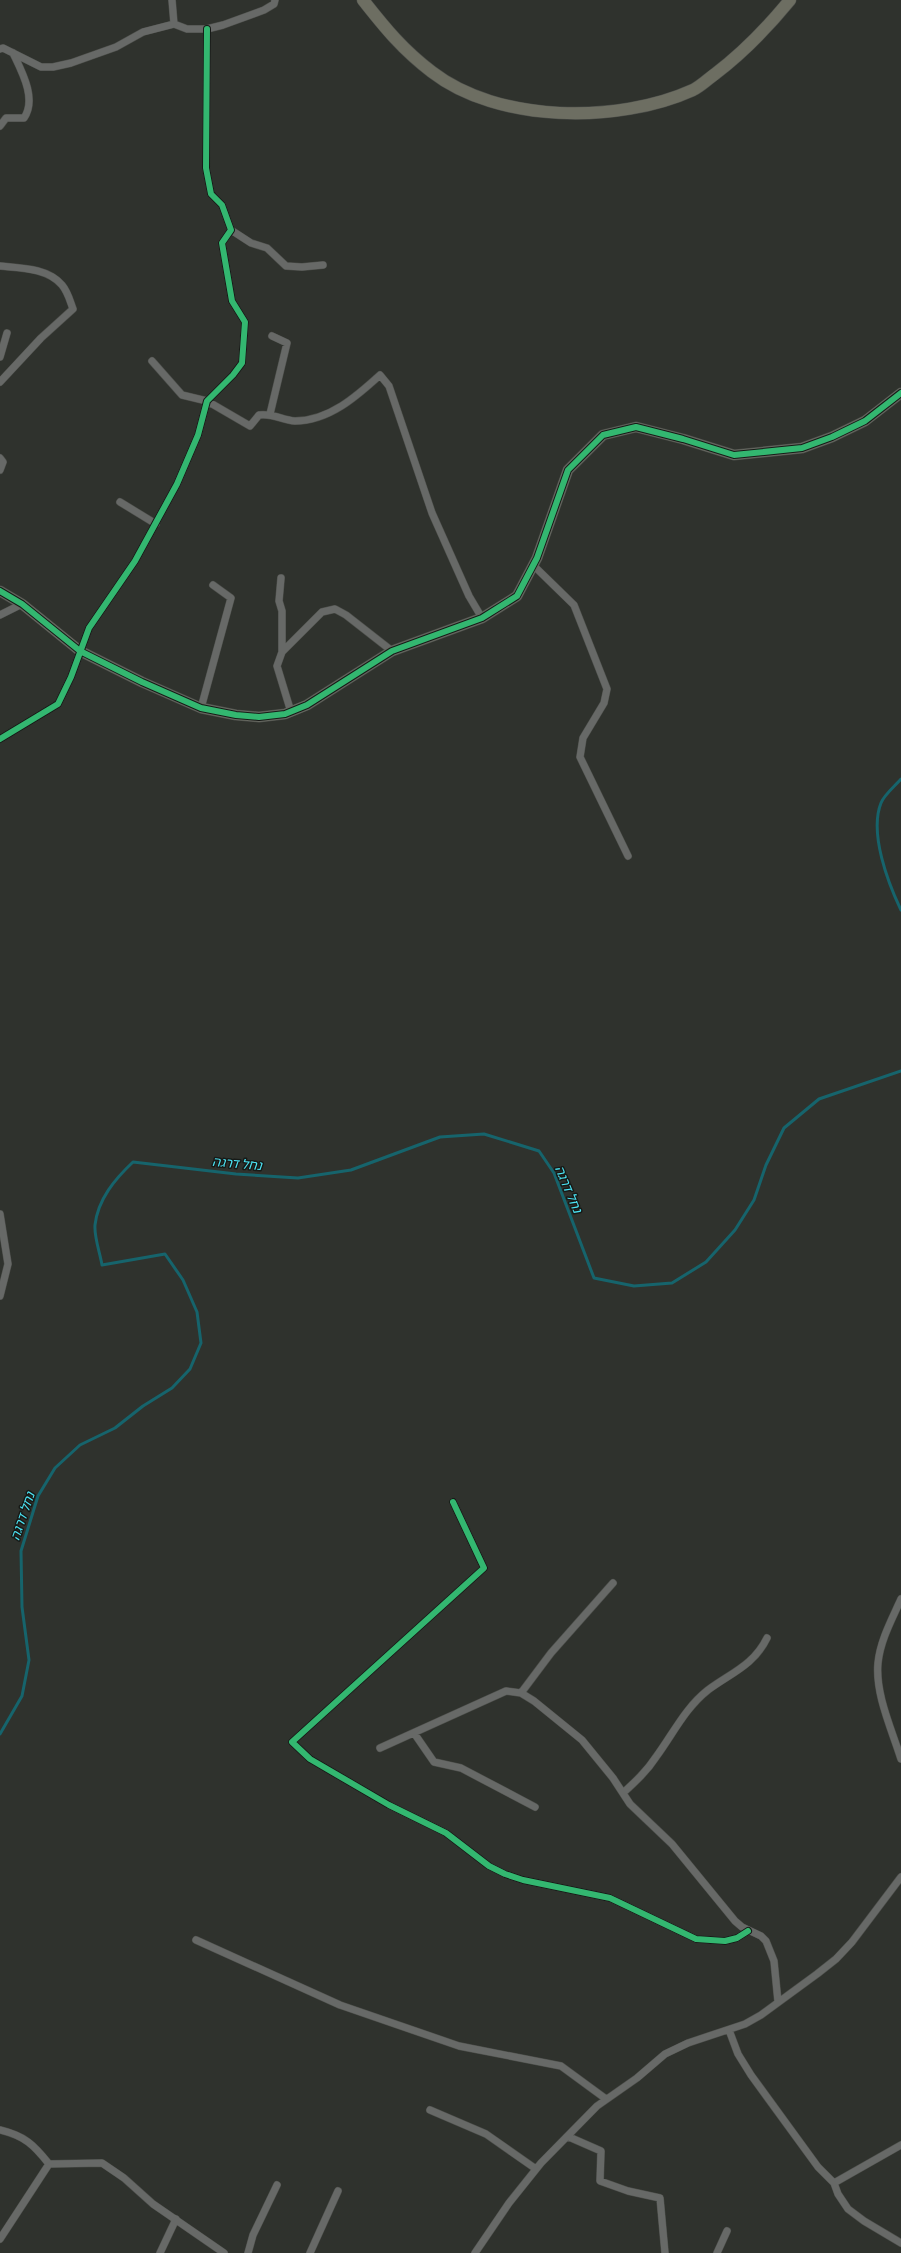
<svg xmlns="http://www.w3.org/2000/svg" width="901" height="2253" font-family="'Source Serif 4','Noto Sans Hebrew',serif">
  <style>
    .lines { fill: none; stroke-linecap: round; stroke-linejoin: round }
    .stream { stroke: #16646c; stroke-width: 3 }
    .street-casing { stroke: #4d4f4b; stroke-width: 8 }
    .secondary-casing { stroke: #4d4f4b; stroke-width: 11 }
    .primary-casing { stroke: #4d4f4b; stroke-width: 13 }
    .street { stroke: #676967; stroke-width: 7 }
    .secondary { stroke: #666860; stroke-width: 10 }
    .primary { stroke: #6d6e62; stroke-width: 12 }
    .cycleway-casing { stroke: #171a17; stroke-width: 8 }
    .cycleway { stroke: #33b770; stroke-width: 6 }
    .labels { text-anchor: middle; stroke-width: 3; stroke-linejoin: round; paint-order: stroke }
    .water-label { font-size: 13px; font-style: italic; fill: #4ce4f4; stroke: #171a17 }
  </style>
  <rect width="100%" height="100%" fill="#2f322d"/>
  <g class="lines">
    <!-- stream -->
    <path class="stream" d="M901,779C895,786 884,795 881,803C869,833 888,883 901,910
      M0,1734L22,1696L29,1660L22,1607L21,1551L38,1496L55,1468L80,1445L115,1428L143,1406L172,1388L190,1369L201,1343L197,1312L183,1280L165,1254L102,1265C100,1253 94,1237 95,1225C98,1199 115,1179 133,1162L236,1174L298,1178L351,1170L440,1137L484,1134L539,1151L554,1173L594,1278L634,1286L672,1283L706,1262L735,1230L754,1200L766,1165L784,1128L819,1099L901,1071"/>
    <defs>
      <path id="street" d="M172,0L174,24
        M0,49L3,48L41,67H53L71,63L116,47L143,32L174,24L187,29H207L223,25L264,10L274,4L275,0
        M0,126L6,118H24C37,99 22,72 13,53
        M231,230L251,243L267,248L286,266L302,267L323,265
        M0,266C21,268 48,268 62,285C68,292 70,301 73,309L41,338L0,382
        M0,357L7,333
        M152,361L182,395L207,401L250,426L259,415C273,413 282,420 295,421C329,421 357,396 380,375L389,386L432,513L469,596L482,618
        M270,414L287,343L272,336
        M0,458L3,462L0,470
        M120,502L156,524
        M533,565L574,605L607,689L604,703L583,738L580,757L628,856
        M281,578L279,601L282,611V652
        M0,615L22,604
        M201,708L231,598L213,585
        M291,712L277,666L282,652L322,612L335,609L346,615L392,651
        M0,739L58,704L71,677L89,628L135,561L177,484L198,435L207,401L233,375L242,363L245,322L232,301L222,243L231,230L222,205L211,194L206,168L207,29
        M0,1214L8,1264L0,1296
        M453,1502L484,1568L292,1742L310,1759L389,1805L446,1833L489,1866L505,1874L523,1880L610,1898L696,1939L725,1941L737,1938L748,1931
        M901,1599C892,1619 880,1641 878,1663C875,1694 892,1730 901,1759
        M521,1693L551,1653L613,1583
        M414,1733L434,1762L461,1768L535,1807
        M380,1748L506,1691L521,1693L534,1701L582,1740L613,1778L630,1804L672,1844L735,1921L742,1927L761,1936L766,1941L774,1961L778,2002
        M623,1793C635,1782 647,1771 656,1757C673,1734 685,1708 708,1690C731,1673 754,1665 767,1638
        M196,1940L340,2005L459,2046L561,2066L606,2099
        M729,2030L738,2054L751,2075L818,2167L834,2183L838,2194L848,2209L864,2221L901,2243
        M430,2110L486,2134L536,2169
        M0,2130C25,2136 34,2145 49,2164L102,2163L124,2178L153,2204L224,2253
        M569,2137L601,2151L600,2181L628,2191L660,2198L665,2253
        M834,2183L901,2145
        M0,2239L49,2164
        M160,2253L176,2219
        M248,2253L253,2235L277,2185
        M310,2253L338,2191
        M475,2253L509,2203L541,2163L597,2106L637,2078L665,2054L688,2043L745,2024L761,2015L817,1974L836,1959L852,1942L901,1877
        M717,2253L727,2231"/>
      <path id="secondary" d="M0,591L22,604L80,651L142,682L201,708L236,715L259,717L285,714L307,705L392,651L482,618L517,596L537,558L568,470L603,435L636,427L683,439L734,455L802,448L832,437L865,421L901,393"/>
      <path id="primary" d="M363,0C385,28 403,50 432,72C498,123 618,124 693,90C701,86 708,79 715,74C744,52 767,28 790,0"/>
    </defs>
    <!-- street casing -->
    <use href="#street" class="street-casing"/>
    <!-- secondary casing -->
    <use href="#secondary" class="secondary-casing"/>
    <!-- primary casing -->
    <use href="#primary" class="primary-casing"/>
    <!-- street -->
    <use href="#street" class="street"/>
    <!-- secondary -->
    <use href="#secondary" class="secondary"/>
    <!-- primary -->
    <use href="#primary" class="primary"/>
    <defs>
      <path id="cycleway" d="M0,591L22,604L80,651L142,682L201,708L236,715L259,717L285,714L307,705L392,651L482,618L517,596L537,558L568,470L603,435L636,427L683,439L734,455L802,448L832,437L865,421L901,393
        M0,739L58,704L71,677L89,628L135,561L177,484L198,435L207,401L233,375L242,363L245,322L232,301L222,243L231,230L222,205L211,194L206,168L207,29
        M453,1502L484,1568L292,1742L310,1759L389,1805L446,1833L489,1866L505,1874L523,1880L610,1898L696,1939L725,1941L737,1938L748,1931"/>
    </defs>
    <!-- cycleway casing -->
    <use href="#cycleway" class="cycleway-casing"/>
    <!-- cycleway -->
    <use href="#cycleway" class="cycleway"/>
  </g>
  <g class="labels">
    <!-- water labels -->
    <g class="water-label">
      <text transform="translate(237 1163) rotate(5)" y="5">נחל דרגה</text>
      <text transform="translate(569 1189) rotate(67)" y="5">נחל דרגה</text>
      <text transform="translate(22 1516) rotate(-71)" y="5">נחל דרגה</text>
    </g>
  </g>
</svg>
